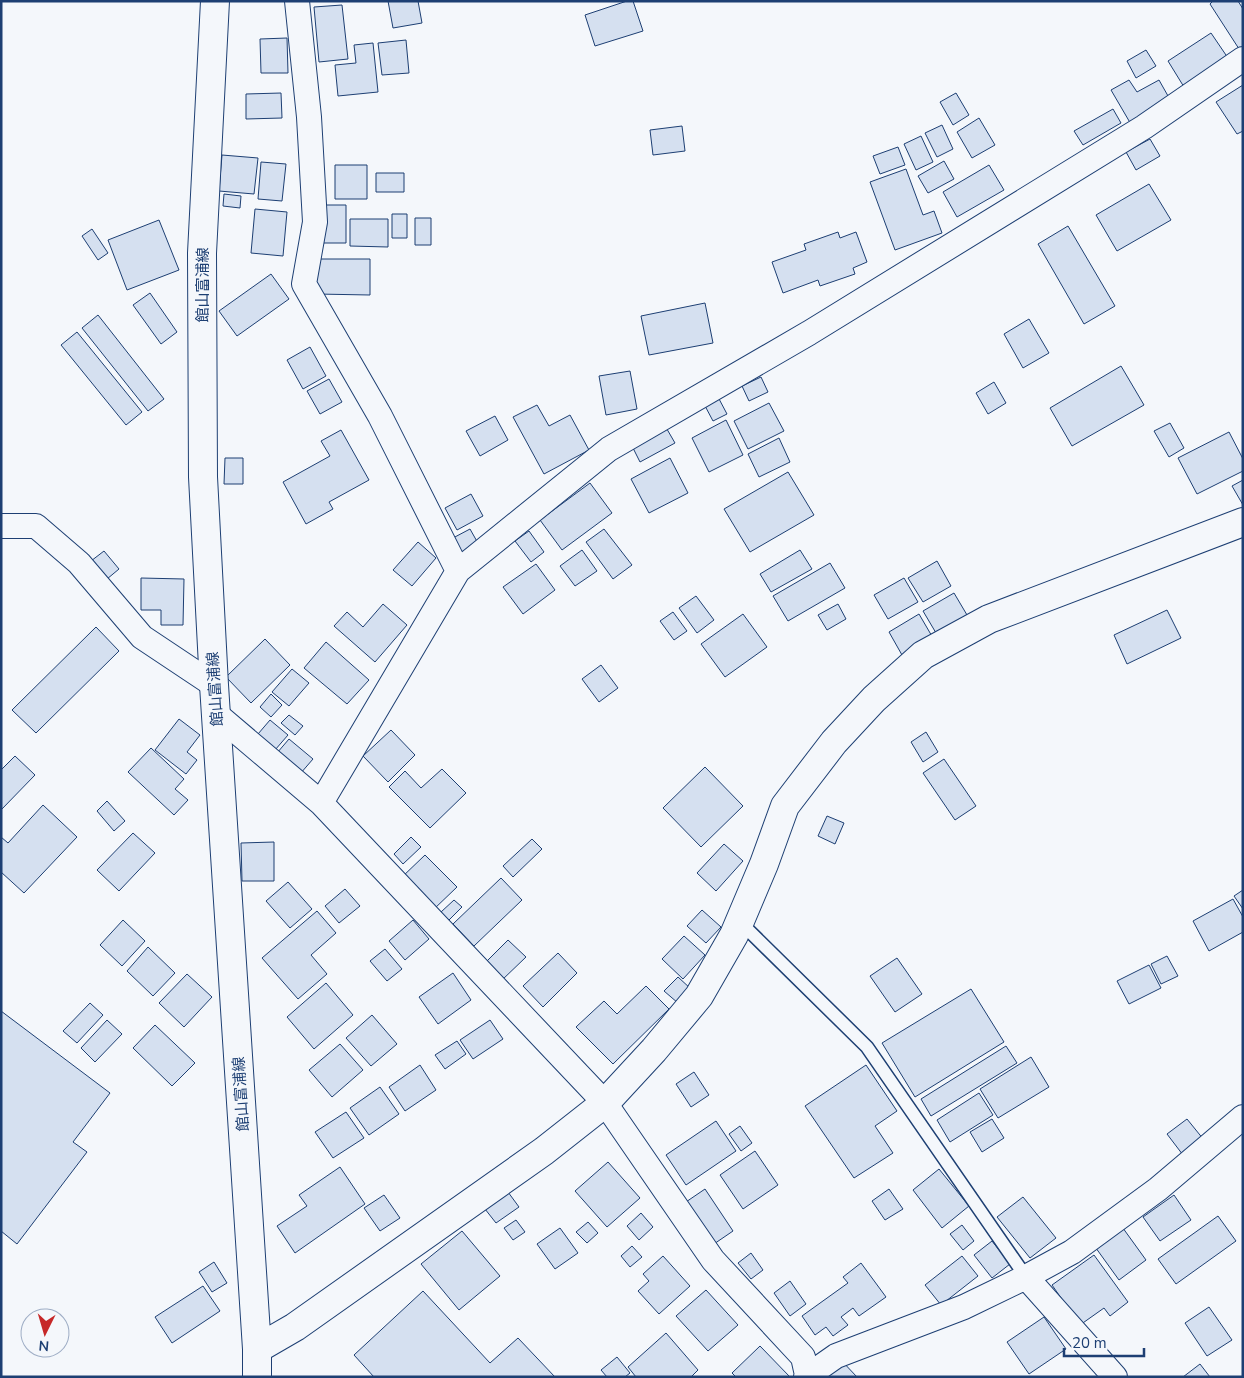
<svg xmlns="http://www.w3.org/2000/svg" width="1244" height="1378" font-family="'Nunito Sans','Noto Sans JP',sans-serif">
  <style>
    .building { fill: #d5e0f0; stroke: #1d3f73 }
    .lines { fill: none; stroke-linecap: round; stroke-linejoin: round }
    .lane-casing { stroke: #1d3f73; stroke-width: 15 }
    .street-casing { stroke: #1d3f73; stroke-width: 26 }
    .secondary-casing { stroke: #1d3f73; stroke-width: 30 }
    .lane { stroke: #f4f7fb; stroke-width: 12 }
    .street { stroke: #f4f7fb; stroke-width: 24 }
    .secondary { stroke: #f4f7fb; stroke-width: 28 }
    .labels { text-anchor: middle; stroke-width: 4; stroke-linejoin: round; paint-order: stroke }
    .street-label { font-size: 15px; fill: #1d3f73; stroke: #f4f7fb }
  </style>
  <rect width="100%" height="100%" fill="#f4f7fb"/>
  <!-- building -->
  <path class="building" d="M388,1H418L422,23L393,28Z
    M627,1H633L643,31L595,46L585,15Z
    M1213,1H1238L1243,9V51L1241,52L1210,4Z
    M342,5L348,59L319,62L314,7Z
    M1211,33L1228,58L1184,87L1168,61Z
    M287,38L288,73H261L260,39Z
    M406,40L409,73L382,75L378,43Z
    M373,43L378,92L338,96L335,65L356,63L354,45Z
    M1146,50L1156,66L1136,78L1127,61Z
    M1129,80L1137,92L1159,80L1172,103L1132,126L1111,90Z
    M1243,85V131L1237,134L1216,102Z
    M281,93L282,118L246,119V94Z
    M956,93L969,115L953,125L940,102Z
    M1113,109L1121,123L1083,145L1074,131Z
    M979,118L995,145L972,158L957,132Z
    M942,125L953,149L937,157L925,133Z
    M682,126L685,151L653,155L650,130Z
    M921,136L933,162L916,170L904,144Z
    M1150,139L1160,156L1136,170L1126,152Z
    M898,147L905,165L880,174L873,156Z
    M222,155L258,158L254,194L219,191Z
    M944,161L954,179L928,193L918,176Z
    M261,162L286,164L282,201L258,199Z
    M335,165H367V199H335Z
    M989,165L1004,190L957,217L943,192Z
    M906,169L923,215L934,211L942,233L895,250L870,182Z
    M376,173H404V192H376Z
    M1149,184L1171,220L1117,251L1096,215Z
    M224,194L241,196L240,208L223,206Z
    M317,205H346V243H317Z
    M255,209L287,212L283,256L251,253Z
    M392,214H407V238H392Z
    M415,218H431V245H415Z
    M350,219H388V247L350,246Z
    M159,220L179,270L127,290L108,240Z
    M1068,226L1115,306L1084,324L1038,244Z
    M92,229L108,253L98,260L82,236Z
    M838,232L840,238L856,232L867,262L853,268L855,274L820,286L818,280L783,293L772,262L806,250L804,244Z
    M316,259H370V295L316,294Z
    M271,274L289,299L237,336L219,311Z
    M150,293L177,332L161,344L133,305Z
    M705,303L713,343L649,355L641,316Z
    M98,315L164,399L148,411L82,328Z
    M1029,319L1049,353L1023,368L1004,334Z
    M77,332L142,412L126,425L61,345Z
    M310,347L326,376L303,389L287,360Z
    M1121,366L1144,405L1072,446L1050,408Z
    M630,371L637,409L606,415L599,376Z
    M761,377L768,392L749,401L742,386Z
    M329,379L342,402L320,414L307,391Z
    M994,382L1006,403L988,414L976,393Z
    M718,397L727,414L713,421L704,404Z
    M769,403L784,431L748,449L734,421Z
    M537,405L549,426L570,415L589,450L544,474L513,417Z
    M495,416L508,440L480,456L466,431Z
    M726,420L743,455L709,472L692,438Z
    M1170,423L1184,448L1169,457L1154,431Z
    M664,424L675,443L640,462L630,442Z
    M341,430L369,480L329,502L333,509L306,524L283,482L330,456L321,441Z
    M1229,432L1243,459V471L1197,494L1178,458Z
    M779,438L790,462L759,477L748,454Z
    M225,458H243V484H224Z
    M670,458L688,493L649,513L631,479Z
    M788,472L814,515L750,552L724,509Z
    M1243,480V505L1232,486Z
    M590,483L612,513L562,550L540,520Z
    M471,494L483,516L457,530L445,508Z
    M470,529L479,545L462,555L453,538Z
    M604,529L632,565L613,579L586,542Z
    M529,531L544,552L531,562L515,541Z
    M418,542L436,558L412,586L393,570Z
    M582,550L597,571L575,586L560,566Z
    M800,550L812,569L771,592L760,574Z
    M104,551L119,569L107,579L91,561Z
    M937,561L951,586L923,602L908,578Z
    M830,563L845,588L788,621L773,596Z
    M536,564L555,590L523,614L503,587Z
    M141,578L184,579L183,625H161V610H141Z
    M904,578L918,602L888,619L874,595Z
    M954,593L970,620L939,638L923,611Z
    M696,596L714,620L697,633L679,608Z
    M383,604L407,625L375,662L334,626L347,612L363,627Z
    M838,604L846,619L827,630L818,615Z
    M1167,610L1181,638L1127,664L1114,635Z
    M673,612L687,631L674,640L660,621Z
    M743,614L767,647L725,677L701,644Z
    M919,614L933,638L902,655L889,632Z
    M96,627L119,651L36,733L12,710Z
    M265,639L290,665L251,703L226,677Z
    M326,642L369,680L347,704L304,668Z
    M601,665L618,688L599,702L582,679Z
    M292,669L309,683L289,706L272,692Z
    M271,694L282,705L271,717L260,707Z
    M289,715L303,726L295,735L281,723Z
    M179,719L200,735L187,752L197,760L186,774L155,750Z
    M270,720L288,735L275,750L258,734Z
    M391,730L415,755L388,782L363,756Z
    M926,732L938,752L923,762L911,742Z
    M289,739L313,759L300,774L277,753Z
    M151,748L184,779L175,789L188,800L174,815L128,772Z
    M15,756L35,775L1,810V770Z
    M944,759L976,806L955,820L923,773Z
    M705,767L743,806L701,847L663,808Z
    M442,769L466,793L430,828L389,787L405,771L421,788Z
    M107,801L125,821L114,831L97,811Z
    M43,805L77,837L24,893L1,872V837L8,843Z
    M827,816L844,823L835,844L818,836Z
    M133,833L155,853L119,891L97,870Z
    M411,837L421,847L403,864L394,854Z
    M532,839L542,849L513,877L503,866Z
    M274,842V881H242L241,843Z
    M724,844L743,861L716,891L697,873Z
    M425,855L457,887L433,910L401,878Z
    M501,878L522,900L474,946L453,924Z
    M288,882L312,909L290,928L266,901Z
    M345,889L360,906L339,923L325,906Z
    M1243,890V909L1234,896Z
    M1233,899L1243,917V932L1209,951L1193,921Z
    M454,900L462,907L449,920L441,912Z
    M702,910L721,927L706,943L687,926Z
    M317,911L336,933L311,955L327,974L298,999L262,958Z
    M123,920L145,941L122,966L100,945Z
    M413,920L429,939L405,960L389,941Z
    M684,936L705,955L683,979L662,959Z
    M508,940L526,957L501,981L484,964Z
    M148,947L175,973L153,996L127,971Z
    M385,949L402,969L387,981L370,961Z
    M558,953L577,973L543,1007L523,986Z
    M1167,956L1178,976L1161,984L1151,964Z
    M897,958L922,994L895,1012L870,976Z
    M1149,965L1161,988L1129,1004L1117,981Z
    M453,973L471,1000L438,1024L419,997Z
    M187,974L212,997L184,1027L159,1003Z
    M678,977L691,989L678,1003L664,991Z
    M326,983L353,1015L314,1049L287,1017Z
    M646,986L669,1009L613,1064L576,1027L604,1001L617,1014Z
    M971,989L1004,1042L915,1097L882,1043Z
    M90,1003L103,1015L77,1043L63,1031Z
    M1,1011L110,1093L73,1142L87,1152L17,1244L1,1231Z
    M372,1015L397,1044L371,1066L346,1038Z
    M107,1020L122,1034L95,1062L81,1048Z
    M490,1020L503,1039L473,1059L460,1040Z
    M155,1025L195,1063L172,1086L133,1048Z
    M457,1041L466,1054L445,1069L435,1055Z
    M340,1044L363,1070L332,1097L309,1070Z
    M1006,1046L1017,1063L931,1116L921,1099Z
    M1031,1057L1049,1087L998,1118L980,1089Z
    M420,1065L436,1090L405,1111L389,1087Z
    M866,1065L897,1111L875,1126L893,1153L854,1178L805,1106Z
    M694,1072L709,1095L691,1107L676,1084Z
    M380,1087L399,1114L369,1135L350,1108Z
    M979,1093L993,1115L950,1142L937,1120Z
    M346,1112L364,1138L333,1158L315,1132Z
    M992,1119L1004,1138L982,1152L970,1132Z
    M1187,1119L1204,1140L1183,1155L1167,1134Z
    M716,1121L736,1151L686,1185L666,1155Z
    M740,1126L752,1143L741,1151L729,1134Z
    M755,1151L778,1185L743,1209L720,1175Z
    M608,1162L640,1198L607,1227L575,1191Z
    M340,1167L365,1204L295,1253L277,1226L307,1206L299,1195Z
    M939,1169L969,1206L942,1228L913,1190Z
    M705,1189L733,1231L711,1246L683,1204Z
    M889,1189L903,1209L885,1220L872,1201Z
    M508,1192L519,1207L496,1223L485,1209Z
    M384,1195L400,1218L380,1231L364,1208Z
    M1174,1195L1191,1220L1160,1241L1143,1217Z
    M1023,1197L1056,1238L1030,1258L997,1217Z
    M641,1213L653,1227L639,1240L627,1226Z
    M1218,1216L1236,1241L1176,1284L1158,1259Z
    M516,1220L525,1232L513,1240L504,1228Z
    M588,1222L598,1233L587,1243L576,1232Z
    M1120,1224L1146,1260L1119,1280L1093,1244Z
    M962,1225L974,1241L963,1250L950,1234Z
    M560,1228L578,1253L555,1269L537,1244Z
    M462,1231L500,1276L459,1310L421,1264Z
    M992,1241L1010,1264L992,1278L974,1255Z
    M632,1246L642,1257L630,1267L621,1256Z
    M751,1253L763,1270L751,1279L738,1263Z
    M1094,1255L1128,1302L1110,1316L1104,1308L1080,1325L1052,1285Z
    M663,1256L690,1286L659,1314L638,1291L649,1281L643,1274Z
    M962,1256L978,1276L941,1305L925,1285Z
    M214,1262L227,1283L212,1292L199,1272Z
    M861,1263L886,1297L859,1316L853,1308L841,1317L848,1325L833,1336L826,1327L815,1335L802,1316L848,1283L843,1277Z
    M790,1281L806,1304L790,1316L774,1293Z
    M203,1286L220,1311L172,1343L155,1317Z
    M706,1290L738,1325L708,1351L676,1316Z
    M423,1291L490,1363L518,1338L555,1377H374L354,1355Z
    M1209,1307L1232,1340L1207,1356L1185,1323Z
    M1044,1317L1066,1349L1029,1374L1007,1342Z
    M666,1333L698,1370L691,1377H636L628,1367Z
    M760,1346L790,1377H736L732,1373Z
    M617,1357L630,1373L625,1377H607L601,1370Z
    M840,1359L857,1377H822Z
    M1200,1364L1210,1377H1183Z"/>
  <g class="lines">
    <defs>
      <path id="lane" d="M740,922L867,1047L1026,1277"/>
      <path id="street" d="M297,1L309,117L315,222L304,284L380,416L458,571
        M1,526H36L79,563L142,637L214,685
        M216,714L321,803L605,1103L713,1260L803,1357L807,1375
        M321,803L458,571L609,449L809,333L1144,127L1243,59
        M1026,1277L1115,1377
        M806,1377L836,1356L964,1307L1026,1277L1072,1252L1158,1189L1243,1117"/>
      <path id="secondary" d="M215,1L202,253L203,477L214,685L257,1349V1377
        M257,1349L295,1327L544,1151L605,1103L654,1050L699,996L734,935L764,864L785,806L834,742L874,699L923,655L989,619L1243,522"/>
    </defs>
    <!-- lane casing -->
    <use href="#lane" class="lane-casing"/>
    <!-- street casing -->
    <use href="#street" class="street-casing"/>
    <!-- secondary casing -->
    <use href="#secondary" class="secondary-casing"/>
    <!-- lane -->
    <use href="#lane" class="lane"/>
    <!-- street -->
    <use href="#street" class="street"/>
    <!-- secondary -->
    <use href="#secondary" class="secondary"/>
  </g>
  <g class="labels">
    <!-- street labels -->
    <g class="street-label">
      <text transform="translate(203 285) rotate(-90)" y="5">館山富浦線</text>
      <text transform="translate(215 689) rotate(-94)" y="5">館山富浦線</text>
      <text transform="translate(241 1094) rotate(-94)" y="5">館山富浦線</text>
    </g>
  </g>
  <!-- border -->
  <rect width="1244" height="1378" fill="none" stroke="#1d3f73" stroke-width="5"/>
  <!-- north arrow -->
  <g transform="translate(45 1333) rotate(185)"><circle r="24" fill="#f4f7fb" stroke="#9eadc5"/>
  <path d="M0-4L9 19L0 12L-9 19Z" fill="#c62828"/>
  <text y="-8" font-size="14" font-weight="bold" text-anchor="middle" fill="#1d3f73">N</text>
  </g>
  <!-- scale -->
  <path d="M1064 1348v8h80v-8" fill="none" stroke="#1d3f73" stroke-width="2.5"/>
  <text x="1072" y="1348" font-size="15" fill="#1d3f73" stroke="#f4f7fb" stroke-width="4" paint-order="stroke">20 m</text>
</svg>
